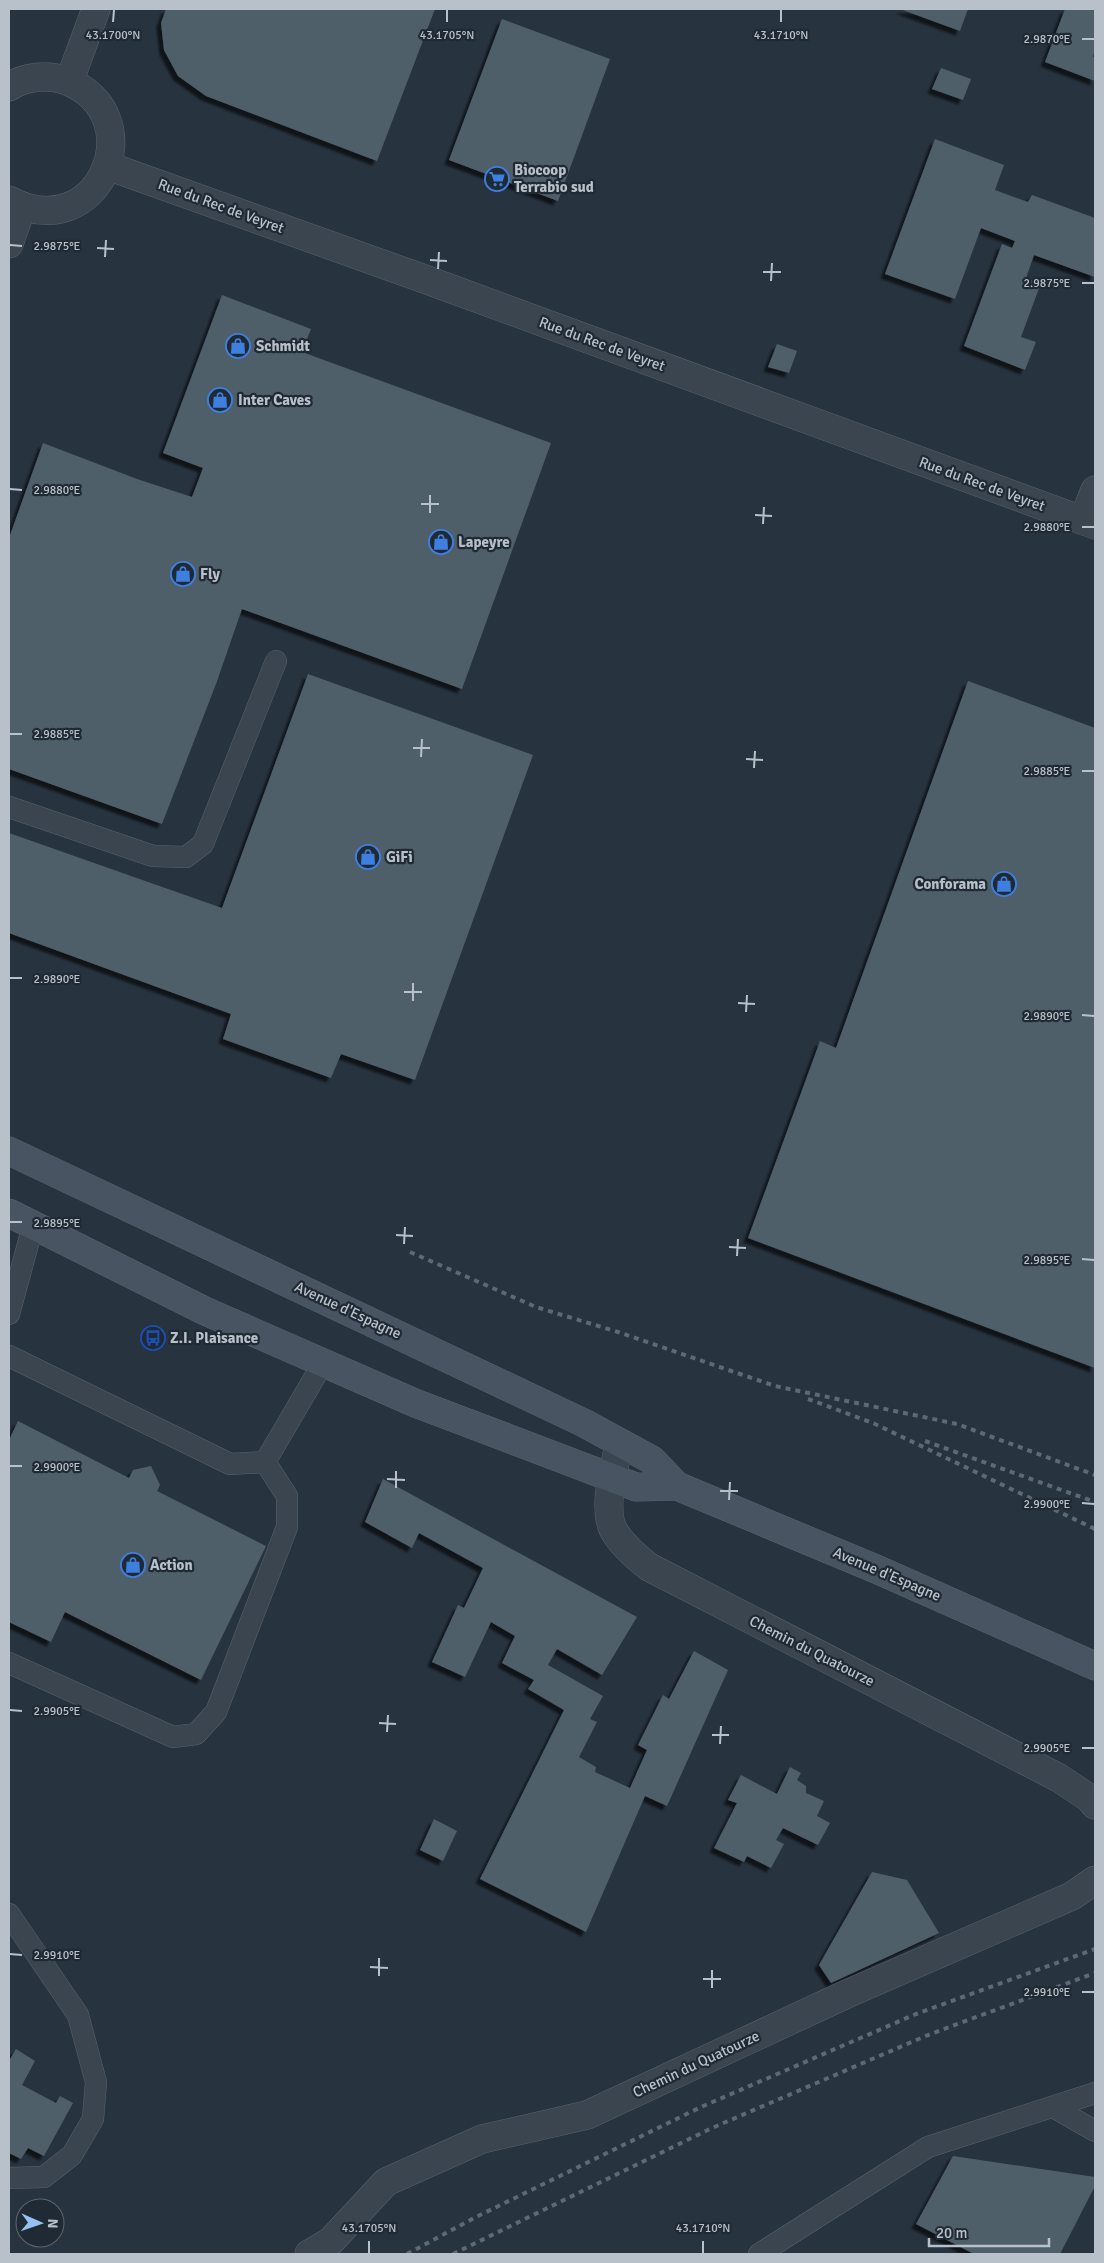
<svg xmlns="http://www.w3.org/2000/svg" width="1104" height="2263" font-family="Signika,sans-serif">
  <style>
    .building { fill: #505e6a; filter: url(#shadow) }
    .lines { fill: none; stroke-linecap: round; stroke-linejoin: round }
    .service-casing { stroke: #59636c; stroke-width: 22 }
    .minor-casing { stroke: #59636c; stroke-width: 29 }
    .secondary-casing { stroke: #59636c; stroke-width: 29 }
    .service { stroke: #3b454f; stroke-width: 21 }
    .minor { stroke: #3b454f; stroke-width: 28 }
    .secondary { stroke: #495462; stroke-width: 28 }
    .rail { stroke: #5d6976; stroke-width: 4; stroke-dasharray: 5 5; stroke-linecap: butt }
    .ticks { fill: none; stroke: #b8c0c9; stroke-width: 2 }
    .labels { text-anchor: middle; stroke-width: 4.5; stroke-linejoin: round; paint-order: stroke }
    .poi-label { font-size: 15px; font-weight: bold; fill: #b8c0c9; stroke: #202a34; text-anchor: start }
    .street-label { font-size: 15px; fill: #b8c0c9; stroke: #202a34 }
    .ticks-label { font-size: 12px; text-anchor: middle; fill: #b8c0c9; stroke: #202a34; stroke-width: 4.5; stroke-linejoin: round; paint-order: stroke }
  </style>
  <defs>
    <filter id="shadow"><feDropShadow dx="-4.5" dy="4.5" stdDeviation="1" flood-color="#0009"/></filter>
  </defs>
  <rect width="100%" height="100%" fill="#27333f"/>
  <!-- building -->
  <path class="building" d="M166,9H435L377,161L206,96L178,76L164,50L161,23Z
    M900,9H968L960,31Z
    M1065,9H1095V49L1093,57H1095V81L1045,62Z
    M502,19L610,59L558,201L449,160Z
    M941,68L971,79L963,100L932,89Z
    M935,139L1004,165L995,190L1028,202L1032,195L1095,218V277L1034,255L1026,278L1041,283L1021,337L1036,342L1025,370L964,346L1002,244L1012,248L1015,241L981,228L955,299L885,274Z
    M222,295L311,329L302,352L551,443L462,689L242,609L216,684L162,824L9,769V538L43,443L137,479L192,497L203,468L163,453Z
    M777,344L797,351L789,373L768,367Z
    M308,674L533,755L415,1080L341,1054L331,1078L223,1039L231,1014L9,933V833L222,908Z
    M968,681L1095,728V1368L748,1238L820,1041L836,1048Z
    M18,1421L129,1478L133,1470L151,1466L160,1485L157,1491L266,1546L201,1680L65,1612L51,1642L9,1622V1440Z
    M383,1479L637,1617L602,1675L557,1649L548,1665L603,1696L590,1719L597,1722L579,1757L596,1767L595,1772L630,1788L647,1750L638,1745L663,1695L669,1699L694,1651L728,1670L667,1806L645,1796L586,1932L480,1879L564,1710L528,1689L534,1680L502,1663L515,1636L491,1622L465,1677L432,1662L458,1605L464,1608L483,1568L419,1533L412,1548L365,1522Z
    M790,1767L801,1773L797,1780L806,1786V1793L824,1801L817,1816L830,1823L818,1845L783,1828L776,1840L784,1844L771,1868L747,1856L744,1862L714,1848L737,1803L728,1800L741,1775L777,1794Z
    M434,1819L457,1831L443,1861L420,1850Z
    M872,1872L907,1880L939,1933L831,1983L819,1965Z
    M16,2049L35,2061L22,2085L56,2103L60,2096L73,2103L44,2156L28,2148L21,2159L9,2153V2061Z
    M953,2156L1095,2177V2186L1060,2254H974L916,2224Z"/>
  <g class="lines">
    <defs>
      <path id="service" d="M9,807L153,856L186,857L203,844L276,661
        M9,1314L33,1226
        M9,1356L230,1464L265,1462
        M9,1663L173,1737L196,1734L216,1712L287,1527V1496L265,1462L323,1363
        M9,1914L78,2015L96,2082L93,2119L72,2155L44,2177L9,2178
        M1053,2107L1095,2131
        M759,2254L928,2147L1095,2093"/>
      <path id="minor" d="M69,82L96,9
        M9,87C25,76 49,74 67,81C154,116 99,248 9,200
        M108,166L419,277L1095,525
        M9,244L22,207
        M1083,520L1095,490
        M620,1443C614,1465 602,1510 614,1531C623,1546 636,1557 649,1567L1059,1778L1089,1798L1095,1805
        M309,2254L331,2241L386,2182L482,2139L587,2115L849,1993L1072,1896L1095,1880"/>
      <path id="secondary" d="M9,1151L584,1423L652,1460L677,1486L876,1569L1095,1666
        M9,1213L205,1311L415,1403L636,1487L677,1486"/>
    </defs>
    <!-- service casing -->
    <use href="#service" class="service-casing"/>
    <!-- minor casing -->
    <use href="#minor" class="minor-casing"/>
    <!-- secondary casing -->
    <use href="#secondary" class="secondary-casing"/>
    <!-- service -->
    <use href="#service" class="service"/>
    <!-- minor -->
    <use href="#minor" class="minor"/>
    <!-- secondary -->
    <use href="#secondary" class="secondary"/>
    <!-- rail -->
    <path class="rail" d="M410,1252L536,1307L618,1332L775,1386L957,1424L1095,1475
      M808,1399L873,1423L1095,1529
      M925,1441L1095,1502
      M407,2254L476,2217L701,2107L916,2014L1095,1949
      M453,2254L712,2128L928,2035L1095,1973"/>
  </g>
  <!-- ticks -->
  <path class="ticks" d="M113,22L114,10M447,22V10M781,22V10M1082,39H1094M10,245L22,246M97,248L114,249M105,257L106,240M430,260L447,261M438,269L439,252M763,272H781M771,281L772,263M1082,283H1094M10,489L22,490M421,504H439M430,513V495M755,515L772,516M763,524L764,507M1082,527H1094M10,734H22M413,748H430M421,757L422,739M746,759L763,760M754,768L755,751M1082,771H1094M10,978H22M404,992H422M413,1001V983M738,1003L755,1004M746,1012L747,995M1082,1015L1094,1016M10,1222H22M396,1235L413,1236M404,1244L405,1227M729,1247L746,1248M737,1256L738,1239M1082,1259L1094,1260M10,1466H22M387,1479L405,1480M396,1488V1471M720,1491H738M729,1500L730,1482M1082,1503L1094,1504M10,1710L22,1711M379,1723L396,1724M387,1732L388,1715M712,1735H729M720,1744L721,1726M1082,1748H1094M10,1954L22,1955M370,1967L388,1968M379,1976V1958M703,1979H721M712,1988V1970M1082,1992H1094M369,2253V2241M703,2253V2241"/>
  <!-- icons -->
  <defs>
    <symbol id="supermarket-ring" viewBox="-11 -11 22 22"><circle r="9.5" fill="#202a34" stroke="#3f7fe0" stroke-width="1.5"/><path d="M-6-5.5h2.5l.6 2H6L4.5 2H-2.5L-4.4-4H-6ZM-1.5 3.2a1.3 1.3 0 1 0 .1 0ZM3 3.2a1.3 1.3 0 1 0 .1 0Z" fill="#3f7fe0"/></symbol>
    <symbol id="shop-ring" viewBox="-11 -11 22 22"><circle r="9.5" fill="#202a34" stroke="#3f7fe0" stroke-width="1.5"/><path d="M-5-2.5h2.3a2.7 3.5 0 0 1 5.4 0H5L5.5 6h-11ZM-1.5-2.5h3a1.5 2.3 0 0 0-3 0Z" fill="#3f7fe0"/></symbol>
    <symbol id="bus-ring" viewBox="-11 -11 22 22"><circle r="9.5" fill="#202a34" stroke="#1a4fb4" stroke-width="1.5"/><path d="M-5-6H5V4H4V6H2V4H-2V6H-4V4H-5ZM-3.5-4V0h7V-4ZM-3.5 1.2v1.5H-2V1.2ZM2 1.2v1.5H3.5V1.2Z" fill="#1a4fb4"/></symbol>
  </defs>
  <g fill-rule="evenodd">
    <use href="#supermarket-ring" x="483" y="165" width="28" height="28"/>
    <use href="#shop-ring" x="224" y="332" width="28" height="28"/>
    <use href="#shop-ring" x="206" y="386" width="28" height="28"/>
    <use href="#shop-ring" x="427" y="528" width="28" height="28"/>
    <use href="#shop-ring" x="169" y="560" width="28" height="28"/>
    <use href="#shop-ring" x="354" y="843" width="28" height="28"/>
    <use href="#shop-ring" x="990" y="870" width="28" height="28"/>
    <use href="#bus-ring" x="139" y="1324" width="28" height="28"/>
    <use href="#shop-ring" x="119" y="1551" width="28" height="28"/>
  </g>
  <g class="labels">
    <!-- poi labels -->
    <g class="poi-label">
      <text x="514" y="175">Biocoop<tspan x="514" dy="17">Terrabio sud</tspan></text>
      <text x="256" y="351">Schmidt</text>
      <text x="238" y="405">Inter Caves</text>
      <text x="458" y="547">Lapeyre</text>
      <text x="200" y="579">Fly</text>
      <text x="386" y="862">GiFi</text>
      <text x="986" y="889" text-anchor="end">Conforama</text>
      <text x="170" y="1343">Z.I. Plaisance</text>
      <text x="150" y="1570">Action</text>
    </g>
    <!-- street labels -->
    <g class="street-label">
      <text transform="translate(221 206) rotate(20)" y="5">Rue du Rec de Veyret</text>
      <text transform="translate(602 344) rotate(20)" y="5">Rue du Rec de Veyret</text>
      <text transform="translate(982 484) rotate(20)" y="5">Rue du Rec de Veyret</text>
      <text transform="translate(348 1310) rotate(25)" y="5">Avenue d'Espagne</text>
      <text transform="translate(887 1574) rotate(23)" y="5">Avenue d'Espagne</text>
      <text transform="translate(812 1651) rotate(27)" y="5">Chemin du Quatourze</text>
      <text transform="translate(696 2064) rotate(-25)" y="5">Chemin du Quatourze</text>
    </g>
  </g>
  <g class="ticks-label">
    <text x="113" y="39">43.1700°N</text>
    <text x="447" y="39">43.1705°N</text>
    <text x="781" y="39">43.1710°N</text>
    <text x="1047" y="43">2.9870°E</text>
    <text x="57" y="250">2.9875°E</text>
    <text x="1047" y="287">2.9875°E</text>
    <text x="57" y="494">2.9880°E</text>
    <text x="1047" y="531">2.9880°E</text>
    <text x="57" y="738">2.9885°E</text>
    <text x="1047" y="775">2.9885°E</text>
    <text x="57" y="983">2.9890°E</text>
    <text x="1047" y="1020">2.9890°E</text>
    <text x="57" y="1227">2.9895°E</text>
    <text x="1047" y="1264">2.9895°E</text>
    <text x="57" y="1471">2.9900°E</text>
    <text x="1047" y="1508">2.9900°E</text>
    <text x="57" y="1715">2.9905°E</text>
    <text x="1047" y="1752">2.9905°E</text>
    <text x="57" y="1959">2.9910°E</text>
    <text x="1047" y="1996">2.9910°E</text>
    <text x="369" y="2232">43.1705°N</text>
    <text x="703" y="2232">43.1710°N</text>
  </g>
  <!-- border -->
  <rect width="1104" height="2263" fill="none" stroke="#b8c0c9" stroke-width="20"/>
  <!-- north arrow -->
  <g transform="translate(40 2223) rotate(92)"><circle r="24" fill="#202a34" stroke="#5d6670"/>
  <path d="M0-4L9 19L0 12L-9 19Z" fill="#94c0f2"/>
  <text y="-8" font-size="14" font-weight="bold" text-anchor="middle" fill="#b8c0c9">N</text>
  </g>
  <!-- scale -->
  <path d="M929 2238v8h120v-8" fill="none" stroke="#b8c0c9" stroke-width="2.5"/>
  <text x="936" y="2238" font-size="15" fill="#b8c0c9" stroke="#202a34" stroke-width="4" paint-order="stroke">20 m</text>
</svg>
